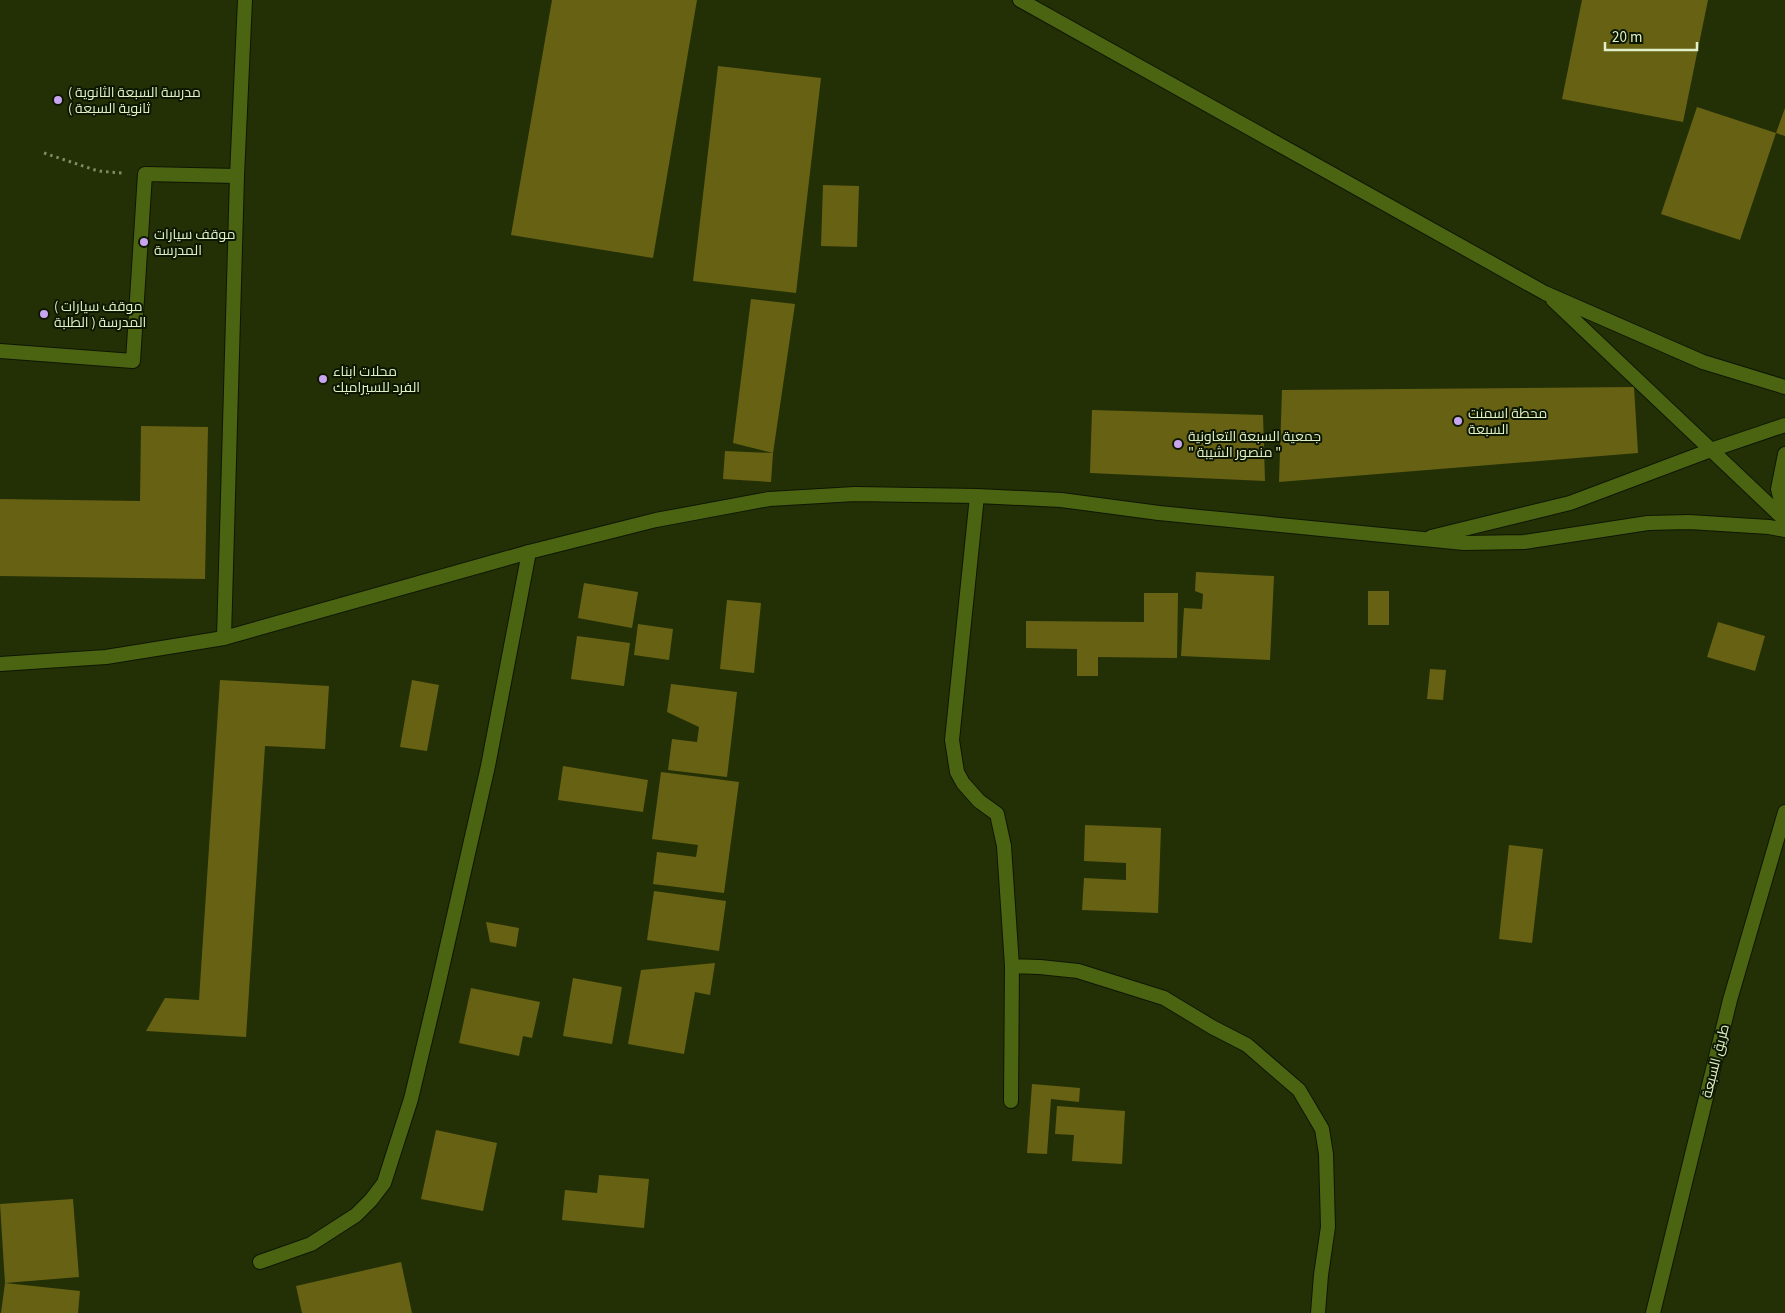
<svg xmlns="http://www.w3.org/2000/svg" width="1785" height="1313" font-family="'Source Sans 3',Cairo,sans-serif">
  <style>
    .building { fill: #676114 }
    .lines { fill: none; stroke-linecap: round; stroke-linejoin: round }
    .service-casing { stroke: #0f1601; stroke-width: 16 }
    .minor-casing { stroke: #0f1601; stroke-width: 16 }
    .tertiary-casing { stroke: #0f1601; stroke-width: 16 }
    .path { stroke: #7e8c63; stroke-width: 3; stroke-dasharray: 2.5 4; stroke-linecap: butt }
    .service { stroke: #4b6411; stroke-width: 14 }
    .minor { stroke: #4b6411; stroke-width: 14 }
    .tertiary { stroke: #4b6411; stroke-width: 14 }
    .poi-dot { fill: #c8a6ef; stroke: #0d1700; stroke-width: 2 }
    .labels { text-anchor: middle; stroke-width: 4; stroke-linejoin: round; paint-order: stroke }
    .poi-label { font-size: 14px; fill: #e0f0c8; stroke: #0d1700; text-anchor: start }
    .street-label { font-size: 14px; fill: #e0f0c8; stroke: #0d1700 }
  </style>
  <rect width="100%" height="100%" fill="#233006"/>
  <!-- building -->
  <path class="building" d="M552,0H697L653,258L511,235Z
    M1582,0H1708L1683,122L1562,99Z
    M718,66L821,78L796,293L693,281Z
    M1697,107L1776,133L1740,240L1661,214Z
    M1785,108V136L1776,133Z
    M823,185L859,186L857,247L821,246Z
    M751,299L795,304L773,453L771,482L723,479L725,451L773,453L733,443Z
    M1634,387L1638,453L1279,482L1282,390Z
    M1092,410L1263,415L1265,481L1090,473Z
    M141,426L208,427L205,579L0,576V499L140,501Z
    M1196,572L1274,576L1270,660L1181,656L1184,608L1202,609L1203,594L1195,591Z
    M584,583L638,592L632,628L578,618Z
    M1368,591H1389V625H1368Z
    M1144,593H1178L1177,658L1098,657V676H1077V649L1026,648V621L1144,622Z
    M727,600L761,603L754,673L720,669Z
    M1718,622L1765,636L1755,671L1707,657Z
    M638,624L673,629L669,660L634,655Z
    M577,636L630,643L624,686L571,679Z
    M1430,669L1446,670L1443,700L1427,699Z
    M220,680L329,686L325,749L265,746L246,1037L146,1031L165,998L199,1000Z
    M412,680L439,685L427,751L400,747Z
    M671,684L737,692L727,777L668,770L672,739L697,742L699,727L667,712Z
    M563,766L648,780L643,812L558,800Z
    M661,772L739,782L724,893L653,884L657,852L696,857L698,845L652,839Z
    M1085,825L1161,828L1158,913L1082,910L1084,878L1126,880V863L1084,861Z
    M1509,845L1543,849L1532,943L1499,939Z
    M654,891L726,901L719,951L647,940Z
    M486,922L519,928L516,947L490,942Z
    M715,963L710,995L695,992L684,1054L628,1044L641,970Z
    M573,978L622,987L612,1044L563,1036Z
    M471,988L540,1002L532,1038L523,1036L519,1056L459,1043Z
    M1032,1084L1080,1088L1079,1102L1051,1099L1047,1154L1027,1153Z
    M1057,1106L1125,1111L1122,1164L1072,1161L1074,1135L1055,1134Z
    M436,1130L497,1143L483,1211L421,1199Z
    M599,1175L649,1179L644,1228L562,1220L565,1190L597,1193Z
    M73,1199L79,1277L5,1283L0,1204Z
    M401,1262L412,1313H302L296,1286Z
    M5,1283L80,1291L78,1313H1Z"/>
  <g class="lines">
    <defs>
      <path id="service" d="M0,351L133,361L145,174L237,176"/>
      <path id="minor" d="M977,496L952,740L957,772L963,783L979,801L997,814L1004,846L1012,966L1011,1101
        M224,638L237,176L245,0
        M1012,966L1040,967L1078,971L1164,998L1212,1027L1247,1045L1299,1090L1322,1129L1326,1154L1328,1227L1321,1275L1318,1313
        M260,1262L311,1244L356,1215L371,1200L384,1183L411,1099L437,990L488,766L529,552"/>
      <path id="tertiary" d="M1020,0L1545,293L1703,362L1785,387
        M1553,300L1785,520
        M1785,454L1778,489L1785,517
        M1431,537L1570,503L1711,450L1785,425
        M0,664L106,657L224,638L529,552L656,520L769,499L855,494L977,496L1061,500L1159,513L1464,543L1524,542L1648,523L1689,522L1769,527L1785,530
        M1653,1313L1730,1000L1785,812"/>
    </defs>
    <!-- service casing -->
    <use href="#service" class="service-casing"/>
    <!-- minor casing -->
    <use href="#minor" class="minor-casing"/>
    <!-- tertiary casing -->
    <use href="#tertiary" class="tertiary-casing"/>
    <!-- path -->
    <path class="path" d="M44,153L98,171L122,173"/>
    <!-- service -->
    <use href="#service" class="service"/>
    <!-- minor -->
    <use href="#minor" class="minor"/>
    <!-- tertiary -->
    <use href="#tertiary" class="tertiary"/>
  </g>
  <!-- markers -->
  <g class="poi-dot">
    <circle cx="58" cy="100" r="5"/>
    <circle cx="144" cy="242" r="5"/>
    <circle cx="44" cy="314" r="5"/>
    <circle cx="323" cy="379" r="5"/>
    <circle cx="1458" cy="421" r="5"/>
    <circle cx="1178" cy="444" r="5"/>
  </g>
  <g class="labels">
    <!-- poi labels -->
    <g class="poi-label">
      <text x="68" y="97">( مدرسة السبعة الثانوية<tspan x="68" dy="16">( ثانوية السبعة</tspan></text>
      <text x="154" y="239">موقف سيارات<tspan x="154" dy="16">المدرسة</tspan></text>
      <text x="54" y="311">( موقف سيارات<tspan x="54" dy="16">المدرسة ( الطلبة</tspan></text>
      <text x="333" y="376">محلات ابناء<tspan x="333" dy="16">الفرد للسيراميك</tspan></text>
      <text x="1468" y="418">محطة اسمنت<tspan x="1468" dy="16">السبعة</tspan></text>
      <text x="1188" y="441">جمعية السبعة التعاونية<tspan x="1188" dy="16">" منصور الشيبة "</tspan></text>
    </g>
    <!-- street labels -->
    <g class="street-label">
      <text transform="translate(1715 1061) rotate(-76)" y="5">طريق السبعة</text>
    </g>
  </g>
  <!-- scale -->
  <path d="M1605 42v8h92v-8" fill="none" stroke="#e0f0c8" stroke-width="2.5"/>
  <text x="1612" y="42" font-size="15" fill="#e0f0c8" stroke="#0d1700" stroke-width="4" paint-order="stroke">20 m</text>
</svg>
